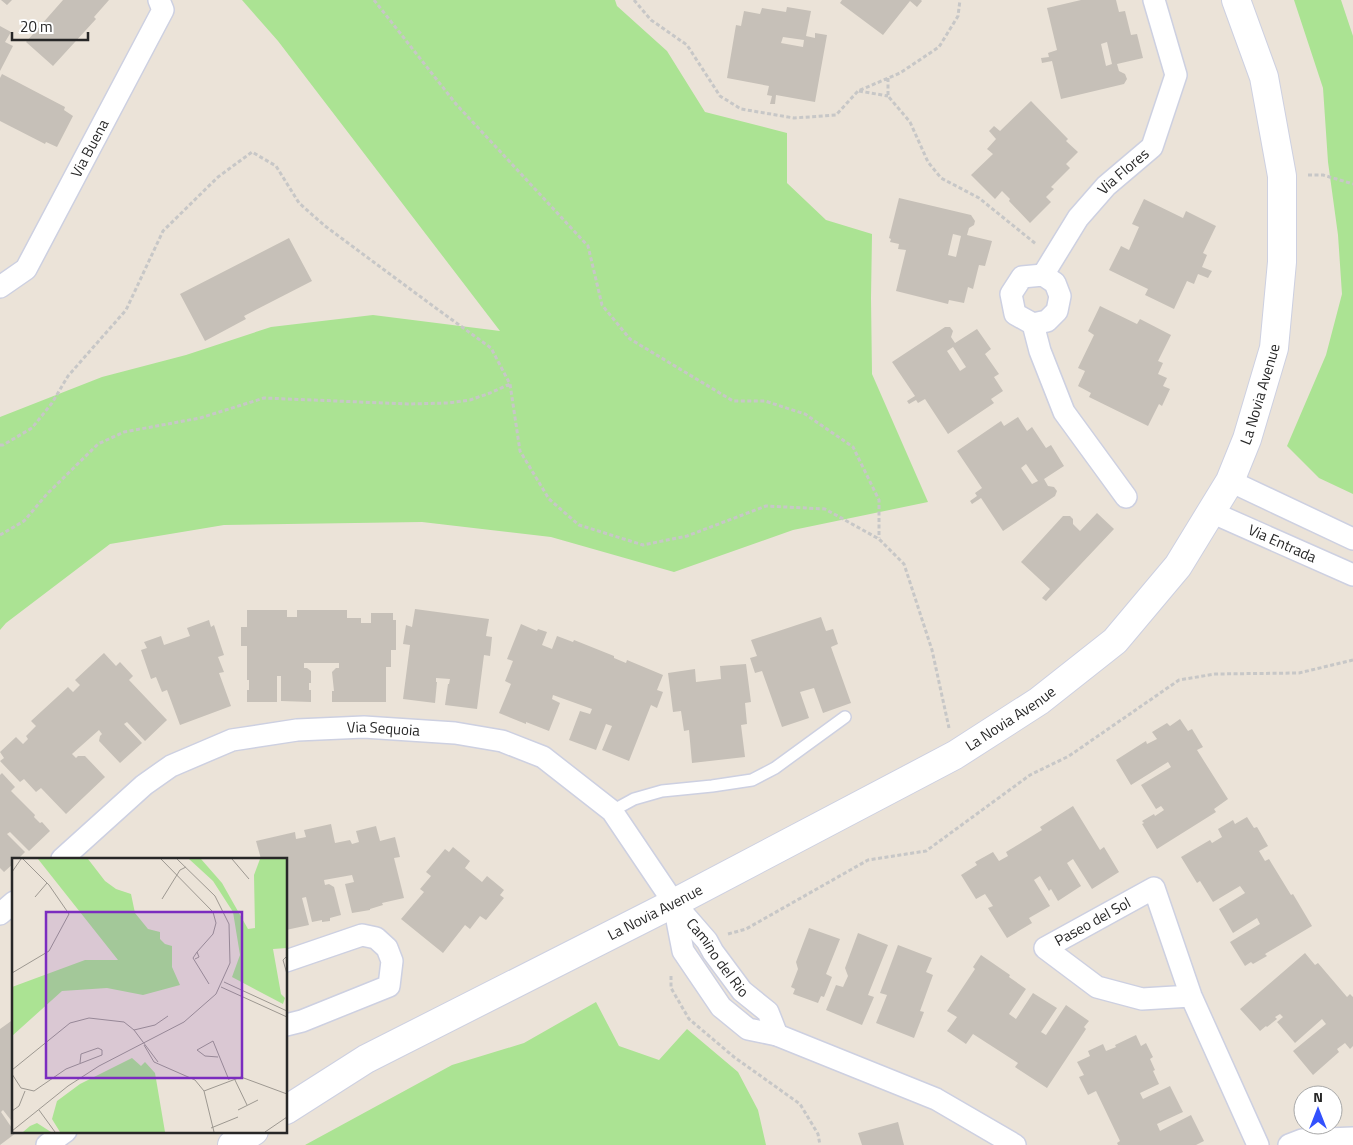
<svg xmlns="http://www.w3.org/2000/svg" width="1353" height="1145" font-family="'Titillium Web',sans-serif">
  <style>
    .green { fill: #abe393 }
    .building { fill: #c6c0b8; fill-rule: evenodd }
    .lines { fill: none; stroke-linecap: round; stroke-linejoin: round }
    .service-casing { stroke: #cdd0e1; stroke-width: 14 }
    .minor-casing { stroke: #cdd0e1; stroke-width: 24 }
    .secondary-casing { stroke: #cdd0e1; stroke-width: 30 }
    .path { stroke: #c7c7c7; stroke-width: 3; stroke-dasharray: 4 2.5; stroke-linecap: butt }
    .service { stroke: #fff; stroke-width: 11 }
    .minor { stroke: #fff; stroke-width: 21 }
    .secondary { stroke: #fff; stroke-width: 28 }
    .labels { text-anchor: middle; stroke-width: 5; stroke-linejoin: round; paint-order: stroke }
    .street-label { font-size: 15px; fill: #272727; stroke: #fff }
    .inset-road { fill: none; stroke: #9d9891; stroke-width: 1 }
    .view { fill: #7b2cbf; fill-opacity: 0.15; stroke: #7b2cbf; stroke-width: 2.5 }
    .inset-edge { fill: none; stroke: #272727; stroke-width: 2.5 }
  </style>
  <rect width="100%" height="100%" fill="#ebe3d8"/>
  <!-- green -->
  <path class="green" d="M242,0H615L617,6L667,51L705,112L787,133V183L826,220L872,234L871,298L872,374L928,502L793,530L674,572L551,537L422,522L224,525L110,544L6,623L0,630V417L102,377L186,355L271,327L373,315L500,331L278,41Z
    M1294,0H1341L1353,36V494L1319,478L1287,446L1326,355L1342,294L1338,235L1328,162L1323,88Z
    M596,1002L619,1046L659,1060L687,1029L738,1072L758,1110L766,1145H305L452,1065L524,1043Z"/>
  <!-- building -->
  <path class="building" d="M1,0H12L7,5Z
    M63,0H109L94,17L96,19L53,66L26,42Z
    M842,0H921L922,1L917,7L910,1L883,35L840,3Z
    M1081,0H1116L1119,12L1125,11L1131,35L1137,34L1143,58L1117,64L1119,71L1125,74L1127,79L1124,84L1061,99L1052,61L1042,63L1041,58L1049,57L1048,53L1057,50L1047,8ZM1107,42L1112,64L1106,66L1101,44Z
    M787,7L811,11L806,36L815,38V33L827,35L815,102L776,95L775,104H770L772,96L767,95L769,86L727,78L736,25L741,26L744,11L760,14L762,8L786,12ZM783,37L804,40L803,47L781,43Z
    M0,26L11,32L5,42L13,46L0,71Z
    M2,74L65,107L64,110L73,116L57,147L46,142L45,144L0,121V78Z
    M1031,101L1068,139L1066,141L1078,152L1066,164L1070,168L1051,187L1054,189L1046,197L1051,202L1030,223L1009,201L1010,199L1002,191L995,199L971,175L993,154L987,149L996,139L989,131L994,126L1000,131Z
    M899,198L971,215L975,221L974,225L969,228L967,235L992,241L985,266L979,265L973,289L968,287L964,303L949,300L948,304L896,291L906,250L898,249L899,244L890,242L891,239L889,238ZM953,234L961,236L956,257L948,255Z
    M1144,199L1183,218L1186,211L1216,226L1203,253L1207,255L1202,267L1212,271L1208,278L1198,274L1194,284L1187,281L1174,309L1145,295L1148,289L1109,270L1121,246L1129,250L1139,227L1132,224Z
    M289,238L312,281L244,316L246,319L205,341L180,294Z
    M1100,306L1137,324L1140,319L1171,335L1158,361L1163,363L1158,374L1167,378L1163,386L1170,389L1162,406L1159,404L1148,426L1089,397L1091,393L1078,386L1085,371L1078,368L1094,335L1088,331Z
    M945,327H950L953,331L951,337L955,343L977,329L991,349L985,354L999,374L994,377L1003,391L991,399L994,403L948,434L925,399L918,403L916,400L909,404L907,401L915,396L892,362ZM953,347L966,367L960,371L947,351Z
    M1018,417L1027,431L1032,427L1046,448L1051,445L1064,466L1044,479L1048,486L1054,487L1057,491L1055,496L1003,531L981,498L972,504L970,501L977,496L975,493L982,488L957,451L1001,421L1004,426ZM1026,464L1038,481L1032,484L1021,468Z
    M1097,513L1114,529L1046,601L1042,598L1050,589L1021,562L1063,516H1070L1073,519V524L1080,531Z
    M415,609L489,619L486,636L492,637L490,656L484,655L477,709L445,705L448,684H449L450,679L436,678V682H437L435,703L403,699L410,645L403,644L406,625L412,627Z
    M247,610H287V617H297V610H347V618H361V623H371V613H393V620H396V650H391V667H386V702H332V691H334L332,672L336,668H339V663H304V668H307L311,671V683H309V690H311V702L281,701V676H277V702H247V690H249V680H247V646H241V627H247Z
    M821,617L826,631L833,629L838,644L831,647L851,703L823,713L814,688L800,692L809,718L782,727L762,671L755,673L750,658L757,656L751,640Z
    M209,620L211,627L214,625L224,655L218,657L224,672L219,673L231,706L180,725L167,690L162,692L156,677L151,679L141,650L147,648L144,642L161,636L164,645L190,636L187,628Z
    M521,624L537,631L538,629L547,632L542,645L552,649L557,636L573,642L574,640L614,656V658L626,663L627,660L663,675L657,690L663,692L657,708L651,705L629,761L602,750L612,726L606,724L596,750L569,740L580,711L590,714L592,709L553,695L552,699L560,703L549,731L526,722V724L499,713L511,684L505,681L513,661L507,659Z
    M104,653L116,666L120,662L133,676L129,680L167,720L145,741L127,722L124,724L142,743L120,763L99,741L100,736L102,734L99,730L72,754L76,758L78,756H85L105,777L66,814L41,788L36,792L24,779L20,782L0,761L4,758L0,752L16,737L23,744L28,739L26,736L36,726L31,721L68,687L73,692L80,685L75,680Z
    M746,664L751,702L745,703L747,724L741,725L745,757L692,763L689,730L684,731L681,711L673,712L668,673L695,669L696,682L721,679L720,666Z
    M1180,719L1188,731L1192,729L1203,747L1197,750L1228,799L1214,809L1216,812L1157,849L1142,824L1144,823L1142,821L1154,814L1155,816L1164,810L1161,806L1156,809L1141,785L1171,767L1168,762L1131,785L1116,760L1146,741L1147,744L1157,739L1152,732L1167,723L1170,726Z
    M2,773L15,787L11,791L35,815L34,817L40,823L42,822L50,831L29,851L10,832L7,834L25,852L18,859H14V863L4,872L0,868V775Z
    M1073,806L1100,850L1104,847L1119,872L1092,889L1073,859L1067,863L1081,886L1058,901L1051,889L1049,891L1040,876L1034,880L1050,906L1029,918L1032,923L1007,938L988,908L993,906L985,894L976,899L961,875L977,865L975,862L993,852L999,861L1008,856L1006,852L1042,830L1040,827Z
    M1247,817L1254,828L1257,827L1268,846L1259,851L1265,861L1269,859L1291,895L1293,894L1312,926L1265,954L1267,956L1253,964L1251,962L1245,966L1230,942L1260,924L1257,918L1233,933L1219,909L1245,893L1240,886L1213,902L1200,881L1197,883L1181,857L1210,840L1212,843L1222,837L1218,829L1233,820L1235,824Z
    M331,824L335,843L350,840L352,844L359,842L356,831L376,826L380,841L395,837L400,857L394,858L404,898L382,903L383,905L370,909V910L352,913L345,884L354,882L352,875L324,880L325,885L329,884L334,887L341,915L330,918V921L322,922V920L312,922L306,897L302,898L309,925L286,930V859H261L256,841L295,832L296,839L306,837L304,830Z
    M453,847L470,861L465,868L482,882L487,876L504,890L500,895L504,898L486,920L480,916L470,929L465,925L443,953L401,919L424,892L420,889L431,876L426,872L445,849L449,852Z
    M809,928L840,939L826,974L832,977L824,997L821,996L818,1003L793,994L795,989L791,987L798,969L796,962Z
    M858,933L888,945L868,995L874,997L862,1025L826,1010L836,985L843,987L848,976L845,968Z
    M898,945L932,958L926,972L933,975L920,1011L924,1012L914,1038L876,1023L887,995L880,993Z
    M1305,953L1315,965L1318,963L1347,997L1350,994L1353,997V1046L1350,1049L1345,1043L1337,1049L1339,1052L1313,1075L1293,1051L1326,1024L1322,1019L1295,1043L1277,1022L1283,1017L1280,1014L1275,1017L1277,1019L1267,1027L1266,1026L1260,1031L1240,1009Z
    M981,955L1010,975L1009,977L1026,989L1009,1014L1016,1019L1033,993L1057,1008L1041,1032L1046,1035L1066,1005L1089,1021L1084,1027L1086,1029L1047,1088L1015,1067L1018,1063L973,1034L966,1044L947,1031L957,1017L947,1011L975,969L973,967Z
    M14,1019V1124L3,1110L1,1112L14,1131L16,1133L0,1145V1029Z
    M1136,1035L1141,1046L1146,1043L1153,1057L1150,1059L1155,1070L1153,1071L1159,1084L1140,1093L1143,1099L1170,1086L1183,1112L1157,1124L1160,1131L1191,1115L1204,1141L1196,1145H1118L1117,1143L1120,1141L1096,1091L1088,1095L1079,1077L1084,1075L1077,1062L1090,1056L1088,1051L1103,1044L1106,1051L1116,1047L1115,1045Z
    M898,1122L904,1145H862L858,1133Z"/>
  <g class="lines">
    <defs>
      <path id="service" d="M612,811L634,799L662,791L712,786L752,780L775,768L845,717"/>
      <g id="minor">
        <path id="s1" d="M1043,275L1078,218L1106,186L1152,147L1176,75L1154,0"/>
        <path id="s2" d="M0,287L26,269L163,10L159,0"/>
        <path d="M1033,324L1047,321L1057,311L1060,296L1055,283L1043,275L1022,277L1011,294L1015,314L1033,324L1040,351L1064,412L1126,497"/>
        <path d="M1230,481L1353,539"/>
        <path id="s3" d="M1211,512L1353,575"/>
        <path id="s4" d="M62,859L144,785L171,766L232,740L297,730L364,727L455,733L502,741L543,757L612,811L674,903L707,941L713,952L742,991L768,1012L777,1035"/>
        <path d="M674,905L683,951L721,1007L748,1029L777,1035L936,1099L1015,1145"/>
        <path d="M0,914L14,902"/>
        <path d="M286,961L362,935L376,938L387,948L392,961L389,986L302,1021L286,1025"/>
        <path id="s5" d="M1191,996L1142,999L1097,987L1045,948L1154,888L1191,996L1258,1145"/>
        <path d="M47,1145L66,1131"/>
        <path d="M1289,1145L1302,1140L1353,1138"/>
      </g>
      <g id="secondary">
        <path id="s6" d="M286,1110L366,1059L674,903L955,755L1039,701L1115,641L1178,566L1230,481L1247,439L1274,348L1282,262V176L1264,77L1236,0"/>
        <path d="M232,1145L254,1131"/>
      </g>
    </defs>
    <!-- service casing -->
    <use href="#service" class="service-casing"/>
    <!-- minor casing -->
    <use href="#minor" class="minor-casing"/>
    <!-- secondary casing -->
    <use href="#secondary" class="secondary-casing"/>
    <!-- path -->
    <path class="path" d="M374,0L456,104L588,246L602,305L630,339L733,401H765L805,414L853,447L879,500V538
      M634,0L651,20L687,45L720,96L741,109L794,118L836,115L858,91L900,73L939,47L958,16L960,0
      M888,78V96L910,122L928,162L941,178L979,198L1036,244
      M859,91L888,96
      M1308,175H1323L1353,184
      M0,445H3L32,428L52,403L68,376L126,310L163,231L218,177L252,152L276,166L299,203L325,226L433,306L491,348L510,384L520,451L549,499L579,525L643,545L687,536L766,506L825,509L879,539L904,564L932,650L949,728
      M0,535L24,521L47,494L98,444L124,432L200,418L264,398L408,404L448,403L470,400L490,393L510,384
      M728,934L746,929L868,860L926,851L1030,775L1069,756L1179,680L1215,674L1299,673L1353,660
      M671,976V988L689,1019L734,1057L800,1104L818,1134L820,1145"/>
    <!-- service -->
    <use href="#service" class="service"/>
    <!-- minor -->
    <use href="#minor" class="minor"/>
    <!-- secondary -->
    <use href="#secondary" class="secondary"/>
  </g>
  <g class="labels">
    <!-- street labels -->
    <g class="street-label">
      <text dy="5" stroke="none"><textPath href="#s2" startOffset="168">Via Buena</textPath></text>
      <text dy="5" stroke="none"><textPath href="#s1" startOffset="132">Via Flores</textPath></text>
      <text dy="5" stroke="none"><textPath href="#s6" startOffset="1244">La Novia Avenue</textPath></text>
      <text dy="5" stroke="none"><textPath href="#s3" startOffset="78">Via Entrada</textPath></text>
      <text dy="5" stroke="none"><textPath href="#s6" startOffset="824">La Novia Avenue</textPath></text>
      <text dy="5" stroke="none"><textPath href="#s4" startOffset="362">Via Sequoia</textPath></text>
      <text dy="5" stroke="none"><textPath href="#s6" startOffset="419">La Novia Avenue</textPath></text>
      <text dy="5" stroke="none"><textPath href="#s5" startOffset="215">Paseo del Sol</textPath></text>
      <text dy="5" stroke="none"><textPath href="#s4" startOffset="794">Camino del Rio</textPath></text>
    </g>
  </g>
  <!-- overview -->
  <g transform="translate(12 858)">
    <rect width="275" height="275" fill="#ebe3d8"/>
    <path d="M26,1H76L93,23L104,31L119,36L123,55L136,71L148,74V81L153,86L160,88V109L168,127L131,137L95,130L50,133L0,178V129L73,102H106ZM177,1H189L210,25L236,71L243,70L242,17L248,1H275V90L261,91L269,136L273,140L271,146L220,119L228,97L221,54L201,23ZM120,200L129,208L133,204L143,215L153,274H48L40,261L45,243L68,226ZM25,265L39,274H11L18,268Z" fill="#abe393"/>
    <path class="inset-road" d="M149,1L201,54L204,65L201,76L185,94M220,1L237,21M0,14L9,1M23,39L35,25M150,41L168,12L174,9M275,98L271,102L275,116M183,101L187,99L185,94L181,100L197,126M0,115L37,93L57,56L37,27L11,1M212,124L275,153M209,129L275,159M122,172L143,167L156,158M132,187L142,204L183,222L192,233L202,274M206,199L193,198L185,192L201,183L217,222M0,212L58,165L77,160L112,164L122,172L146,204M0,216L9,230L22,233L54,211L90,197V192L86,190L69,196L68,205M222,220L235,247M192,233L229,219L275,236M27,252L43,274M226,252L246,242M0,253L7,248L13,233M199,270L226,259M0,273L56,228L87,208L172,164L204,136L218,105L217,66L203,38L165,1M253,274L275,259"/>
    <path class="view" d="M34,54H230V220H34Z"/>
    <rect width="275" height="275" class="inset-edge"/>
  </g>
  <!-- north arrow -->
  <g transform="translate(1318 1110)"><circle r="24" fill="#ffffff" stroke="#a9a9a9"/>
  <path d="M0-4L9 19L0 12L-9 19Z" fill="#3351fd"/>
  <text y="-8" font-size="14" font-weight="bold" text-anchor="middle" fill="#272727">N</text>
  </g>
  <!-- scale -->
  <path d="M12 32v8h76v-8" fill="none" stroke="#272727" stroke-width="2.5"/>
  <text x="20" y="32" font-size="15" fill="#272727" stroke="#ffffff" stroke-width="4" paint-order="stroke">20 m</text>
</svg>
